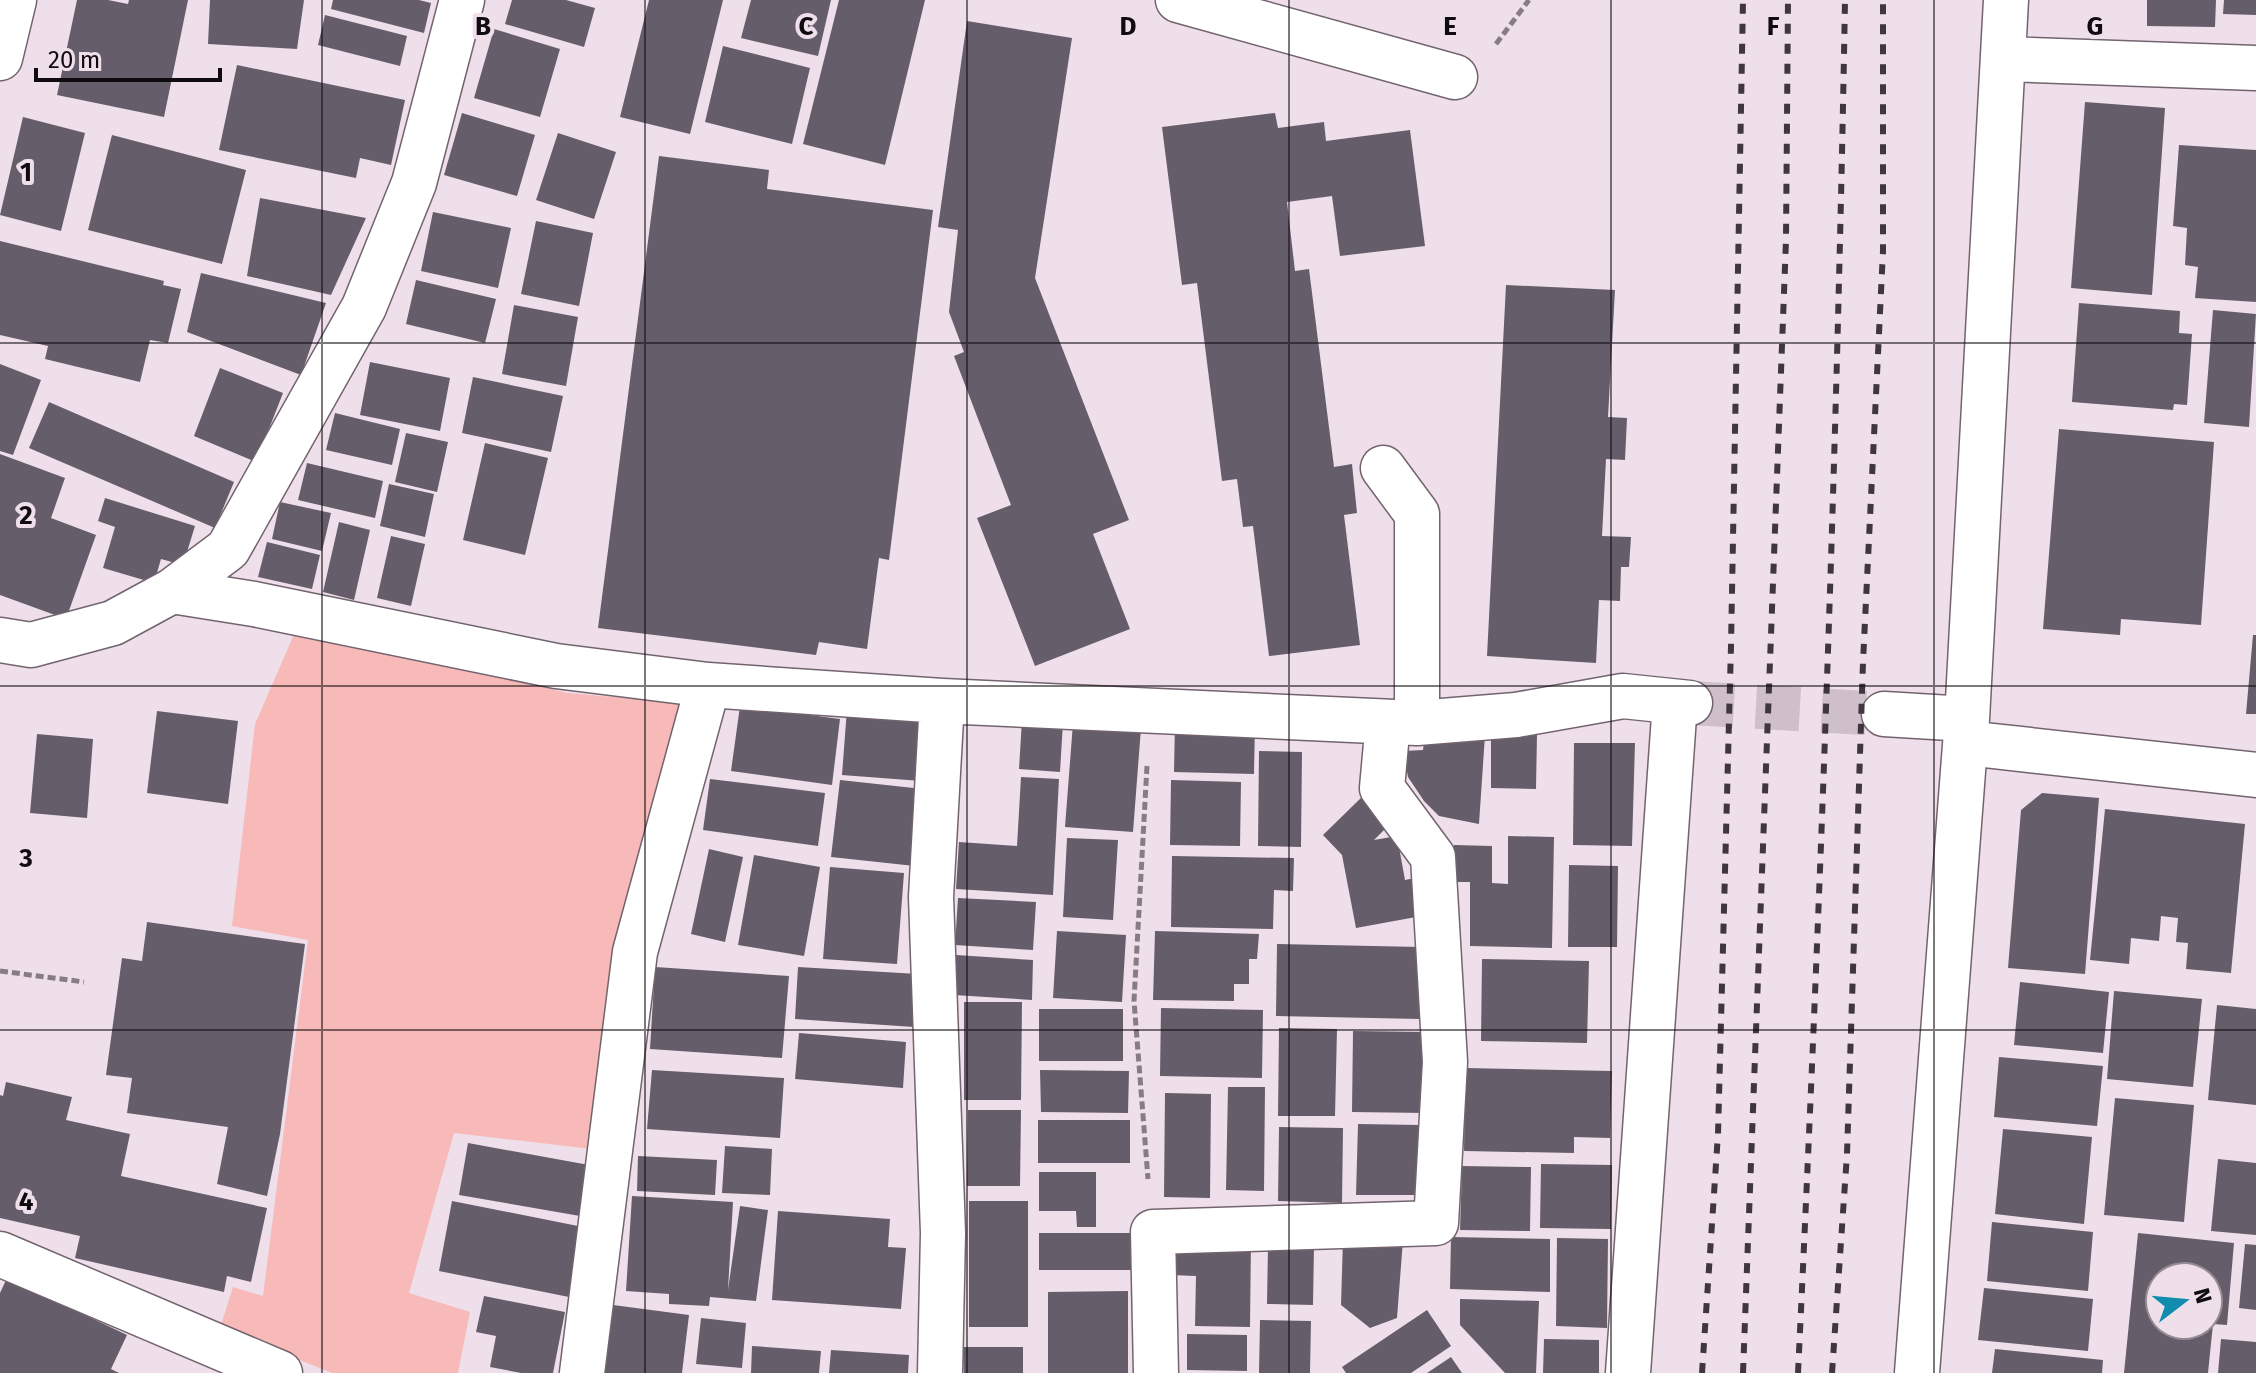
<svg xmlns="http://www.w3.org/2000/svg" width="2256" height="1373" font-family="'Fira Sans',sans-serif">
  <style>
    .green { fill: #f7bab8 }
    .building { fill: #665d6a; fill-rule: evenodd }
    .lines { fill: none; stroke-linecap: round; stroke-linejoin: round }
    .minor-tunnel { stroke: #cebfca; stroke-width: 44; stroke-dasharray: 44 22; stroke-linecap: butt }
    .minor-casing { stroke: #72646f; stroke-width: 47 }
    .path { stroke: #877c84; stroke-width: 5; stroke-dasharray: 8 4; stroke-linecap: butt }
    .minor { stroke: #fff; stroke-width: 44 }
    .rail { stroke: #3f373d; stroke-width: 6; stroke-dasharray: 10 10; stroke-linecap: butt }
    .grid { fill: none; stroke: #100b0f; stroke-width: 2; stroke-opacity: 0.55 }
    .grid-label { font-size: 26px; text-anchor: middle; font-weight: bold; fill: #100b0f; stroke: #efdfeb; stroke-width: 8; stroke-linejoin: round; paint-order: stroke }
  </style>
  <rect width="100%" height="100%" fill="#efdfeb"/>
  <!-- green -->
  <path class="green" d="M295,632L568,693L681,703L592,1149L454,1133L409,1293L470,1312L458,1373H332L220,1328L233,1287L263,1296L308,940L232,926L255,724Z"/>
  <!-- building -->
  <path class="building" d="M77,0H108L128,4L129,0H188L164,117L57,95Z
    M210,0H304L297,49L208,44Z
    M333,0H419L431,3L424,33L331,9Z
    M512,0H566L595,8L584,47L505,24Z
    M649,0H723L690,134L620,117Z
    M751,0H831L818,56L741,38Z
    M839,0H925L885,165L803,144Z
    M2147,0H2216L2215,27L2147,26Z
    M2224,0H2256V15L2223,14Z
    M325,15L407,36L400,66L318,45Z
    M967,21L1072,38L1035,278L1129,520L1093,534L1130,629L1035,666L977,518L1011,505L954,356L964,352L949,312L958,230L938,227Z
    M494,29L560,49L540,117L474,98Z
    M723,46L810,68L792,144L705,122Z
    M237,65L405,100L391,165L360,158L356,178L219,150Z
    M2085,102L2165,108L2152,295L2071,288Z
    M462,113L535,135L517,196L444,175Z
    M1275,113L1278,128L1324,122L1326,141L1410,130L1425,246L1340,256L1332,196L1287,202L1295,271L1309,269L1334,467L1352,464L1357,513L1344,515L1360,645L1269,656L1253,526L1243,527L1237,479L1222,481L1197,283L1182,285L1162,127Z
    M23,117L85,133L61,231L0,215Z
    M558,133L616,152L594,219L536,200Z
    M112,135L246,170L222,264L88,230Z
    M2179,145L2256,150V302L2195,298L2198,267L2185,265L2187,228L2173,226Z
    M659,156L769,170L767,189L933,210L889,560L879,558L867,649L819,642L816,655L598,628Z
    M260,198L366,218L331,295L247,276Z
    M433,212L511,228L498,288L421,271Z
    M536,221L593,233L579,306L521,294Z
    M0,241L164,281L163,285L181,289L168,343L150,340L140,382L45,359L48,346L0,335Z
    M201,273L326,303L301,375L187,332Z
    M416,280L496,299L485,343L406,324Z
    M1506,285L1615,290L1608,417L1627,418L1625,460L1606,459L1602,536L1631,537L1629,567H1621L1620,601L1599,600L1596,663L1487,656Z
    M2079,303L2180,311L2179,333L2192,334L2187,405L2174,404L2173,410L2072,402Z
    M514,305L578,317L566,386L502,374Z
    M2213,310L2256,314L2249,427L2204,423Z
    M370,362L450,378L440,431L360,415Z
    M0,364L41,380L13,455L0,451Z
    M220,368L283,393L256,462L194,436Z
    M473,377L563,396L551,452L462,433Z
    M49,402L234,482L215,528L29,448Z
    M335,413L400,429L392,465L326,450Z
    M2059,429L2214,442L2201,625L2121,619L2120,635L2043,629Z
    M406,433L448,442L437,492L395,482Z
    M485,443L548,458L525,555L463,540Z
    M0,454L65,478L51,518L96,535L66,619L0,595Z
    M307,463L383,481L375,518L298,500Z
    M389,484L434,494L425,537L380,526Z
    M105,498L195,526L183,565L161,559L154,583L103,568L115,527L98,521Z
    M280,502L331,513L322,551L272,539Z
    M339,522L370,530L354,600L323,592Z
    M391,536L425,544L411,606L377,598Z
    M267,542L320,555L312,589L258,577Z
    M2253,635H2256V714H2246Z
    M740,706L840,719L832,785L731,771Z
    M847,709L927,716L921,781L842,775Z
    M157,711L238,721L228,804L147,793Z
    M1022,720L1063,722L1060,772L1019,769Z
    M1175,722L1255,723L1254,774L1174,772Z
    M1073,723L1141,728L1133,832L1065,827Z
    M1491,733L1537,734L1536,789L1491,788Z
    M37,734L93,739L87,818L30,813Z
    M1425,734L1485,735L1479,824L1439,816L1424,801L1408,777L1403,751L1423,750Z
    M1574,743H1635L1632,846L1573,845Z
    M1259,751L1302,752L1301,847L1258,846Z
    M1021,777L1059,779L1053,895L956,889L959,842L1017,846Z
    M710,779L825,793L818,846L703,830Z
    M840,780L932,790L924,867L831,857Z
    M1171,780L1241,782L1240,846L1170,845Z
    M1366,793L1393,821L1374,840L1397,836L1405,880L1420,877L1427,915L1356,928L1342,855L1323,835Z
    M2042,793L2099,798L2085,974L2008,968L2021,810Z
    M2105,809L2245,824L2231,973L2186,969L2188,943L2176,942L2178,918L2161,916L2159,941L2131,938L2129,964L2090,960Z
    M1508,836L1554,837L1552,948L1470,946V882H1453L1454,845L1492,846V883L1508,884Z
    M1067,838L1118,840L1113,920L1063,917Z
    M709,849L743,857L725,942L691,934Z
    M754,855L820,867L804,956L738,945Z
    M1172,856L1294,858L1293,891L1274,890L1273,929L1171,927Z
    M1569,865L1618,866L1617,947H1568Z
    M830,867L904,873L897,964L823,959Z
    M958,898L1036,902L1033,950L955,945Z
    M147,922L305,944L280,1134L267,1196L217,1184L228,1127L127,1113L132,1078L106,1075L122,958L142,961Z
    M1057,931L1126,935L1122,1002L1053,998Z
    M1155,931L1259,934L1257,959H1249V984H1234V1001L1153,1000Z
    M1277,944L1421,947L1420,1019L1276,1016Z
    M956,955L1033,960L1032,1000L954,995Z
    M1482,959L1589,961L1587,1043L1481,1041Z
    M655,967L789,976L782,1058L650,1049Z
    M798,967L918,974L914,1027L795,1019Z
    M2020,982L2109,992L2103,1053L2014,1045Z
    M2114,991L2202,999L2193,1087L2107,1079Z
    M964,1002H1022L1021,1100H964Z
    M2217,1005L2256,1009V1105L2208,1100Z
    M1161,1008L1263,1010L1262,1078L1160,1076Z
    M1039,1009H1123V1061H1039Z
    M1279,1028L1337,1029L1335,1116H1278Z
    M1353,1031L1427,1032L1426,1113L1352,1112Z
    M799,1033L906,1042L903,1088L795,1079Z
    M1999,1057L2103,1066L2097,1126L1994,1117Z
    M1465,1068L1612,1071L1610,1138L1574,1137V1153L1464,1151Z
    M652,1070L784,1078L780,1138L647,1129Z
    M1040,1070L1129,1071L1128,1113L1041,1112Z
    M6,1082L72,1097L66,1120L130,1134L121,1176L267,1208L251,1282L227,1276L224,1292L75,1258L80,1236L0,1218V1095L3,1096Z
    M1228,1087H1265L1264,1191L1226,1190Z
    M1165,1093L1211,1094L1210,1198L1164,1197Z
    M2115,1098L2194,1105L2184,1222L2104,1215Z
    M968,1110H1021L1020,1186H967Z
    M1038,1120H1130V1163H1038Z
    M1358,1124L1419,1125L1418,1195H1356Z
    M1279,1127L1343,1128L1342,1203L1278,1201Z
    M2003,1129L2092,1137L2084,1224L1995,1214Z
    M468,1143L589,1165L580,1216L459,1195Z
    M725,1146L772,1149L770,1195L722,1193Z
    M638,1156L717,1160L715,1195L637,1191Z
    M2218,1159L2256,1163V1235L2211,1231Z
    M1541,1164L1612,1165L1611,1229L1540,1228Z
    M1462,1166L1531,1167L1530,1231L1460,1230Z
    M1039,1172H1096V1227H1077L1076,1211H1039Z
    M632,1196L733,1202L728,1290L740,1206L768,1210L756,1301L710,1297L709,1306L669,1304V1294L626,1291Z
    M452,1201L583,1227L569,1297L439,1271Z
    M969,1201H1028V1327H969Z
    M778,1211L890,1219L888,1247L906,1248L901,1309L772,1300Z
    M1992,1222L2093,1232L2088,1291L1987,1281Z
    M1039,1233H1132V1270H1039Z
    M2138,1233L2234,1243L2227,1325L2213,1324L2208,1373H2124ZM2160,1277H2208V1325H2160Z
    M1172,1236L1251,1238L1250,1327L1195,1326L1196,1276L1171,1275Z
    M1451,1237L1550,1239V1292L1450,1289Z
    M1343,1238L1403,1240L1397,1318L1370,1328L1341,1305Z
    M1557,1238L1608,1239L1607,1328L1556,1326Z
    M2245,1244L2256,1245V1310L2239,1308Z
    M1268,1245L1314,1246L1313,1305L1267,1304Z
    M7,1278L127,1335L111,1369L119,1373H0V1293Z
    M1984,1288L2093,1299L2088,1351L1978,1340Z
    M1128,1291V1373H1048V1292Z
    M484,1296L565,1312L553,1373H521L490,1367L496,1336L476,1332Z
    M1460,1299L1539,1301L1536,1373H1505L1460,1325Z
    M613,1305L689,1315L682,1373H605Z
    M1427,1310L1451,1346L1411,1373H1346L1342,1367Z
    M701,1318L746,1323L742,1368L696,1364Z
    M1260,1320L1311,1321L1310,1373H1259Z
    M1187,1334L1247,1335V1371L1187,1370Z
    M1544,1339L1599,1340V1373H1543Z
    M2221,1339L2256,1342V1373H2218Z
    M752,1346L821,1351L819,1373H751Z
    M963,1347H1023V1373H964Z
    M1995,1349L2103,1360L2102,1373H1992Z
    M831,1350L909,1355L908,1373H829Z
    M1451,1357L1462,1373H1427Z"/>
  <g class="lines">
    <!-- minor-tunnel -->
    <path class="minor-tunnel" d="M1690,703L1884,714"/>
    <defs>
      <path id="minor" d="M1178,0L1455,77
        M0,58L14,0
        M2005,59L2256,68
        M1383,468L1417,514V723
        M172,591L254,604L556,666L708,685L942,701L1417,723L1516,715L1623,696L1690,703
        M0,640L31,645L113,623L172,591L228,549L364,307L414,183L462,0
        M1884,714L1967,719
        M1966,743L2256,775
        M0,1254L280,1373
        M582,1373L635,952L708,685
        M940,1373L943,1233L931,897L942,701
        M1156,1373L1153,1232L1436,1223L1445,1062L1433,857L1382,788L1388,722
        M1628,1373L1675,702
        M1917,1373L1967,719L2006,0"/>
    </defs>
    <!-- minor casing -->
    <use href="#minor" class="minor-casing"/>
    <!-- path -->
    <path class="path" d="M1496,44L1529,0
      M1147,766L1134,1001L1148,1179
      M0,971L84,982"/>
    <!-- minor -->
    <use href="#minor" class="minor"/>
    <!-- rail -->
    <path class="rail" d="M1702,1373L1718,1134L1731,646L1743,0
      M1743,1373L1786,240L1788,0
      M1798,1373C1820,916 1837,458 1845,0
      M1832,1373L1847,1154L1863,662L1883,251V0"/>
  </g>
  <!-- grid -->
  <path class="grid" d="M322,0V1373M645,0V1373M967,0V1373M1289,0V1373M1611,0V1373M1934,0V1373M0,343H2256M0,686H2256M0,1030H2256"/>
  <g class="grid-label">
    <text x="483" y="35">B</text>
    <text x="806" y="35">C</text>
    <text x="1128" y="35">D</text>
    <text x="1450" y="35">E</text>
    <text x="1773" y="35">F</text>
    <text x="2095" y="35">G</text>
    <text x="26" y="181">1</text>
    <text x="26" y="524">2</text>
    <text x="26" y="867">3</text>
    <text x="26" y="1210">4</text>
  </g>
  <!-- north arrow -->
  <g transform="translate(2184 1301) rotate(74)"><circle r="38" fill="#efdfeb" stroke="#968a93" stroke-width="2"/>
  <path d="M0-6L14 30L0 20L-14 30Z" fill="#118cae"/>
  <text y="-12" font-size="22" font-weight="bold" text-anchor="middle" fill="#100b0f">N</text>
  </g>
  <!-- scale -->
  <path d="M36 68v12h184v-12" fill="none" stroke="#100b0f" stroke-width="4"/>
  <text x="48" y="68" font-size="24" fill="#100b0f" stroke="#efdfeb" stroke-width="6" paint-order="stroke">20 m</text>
</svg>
